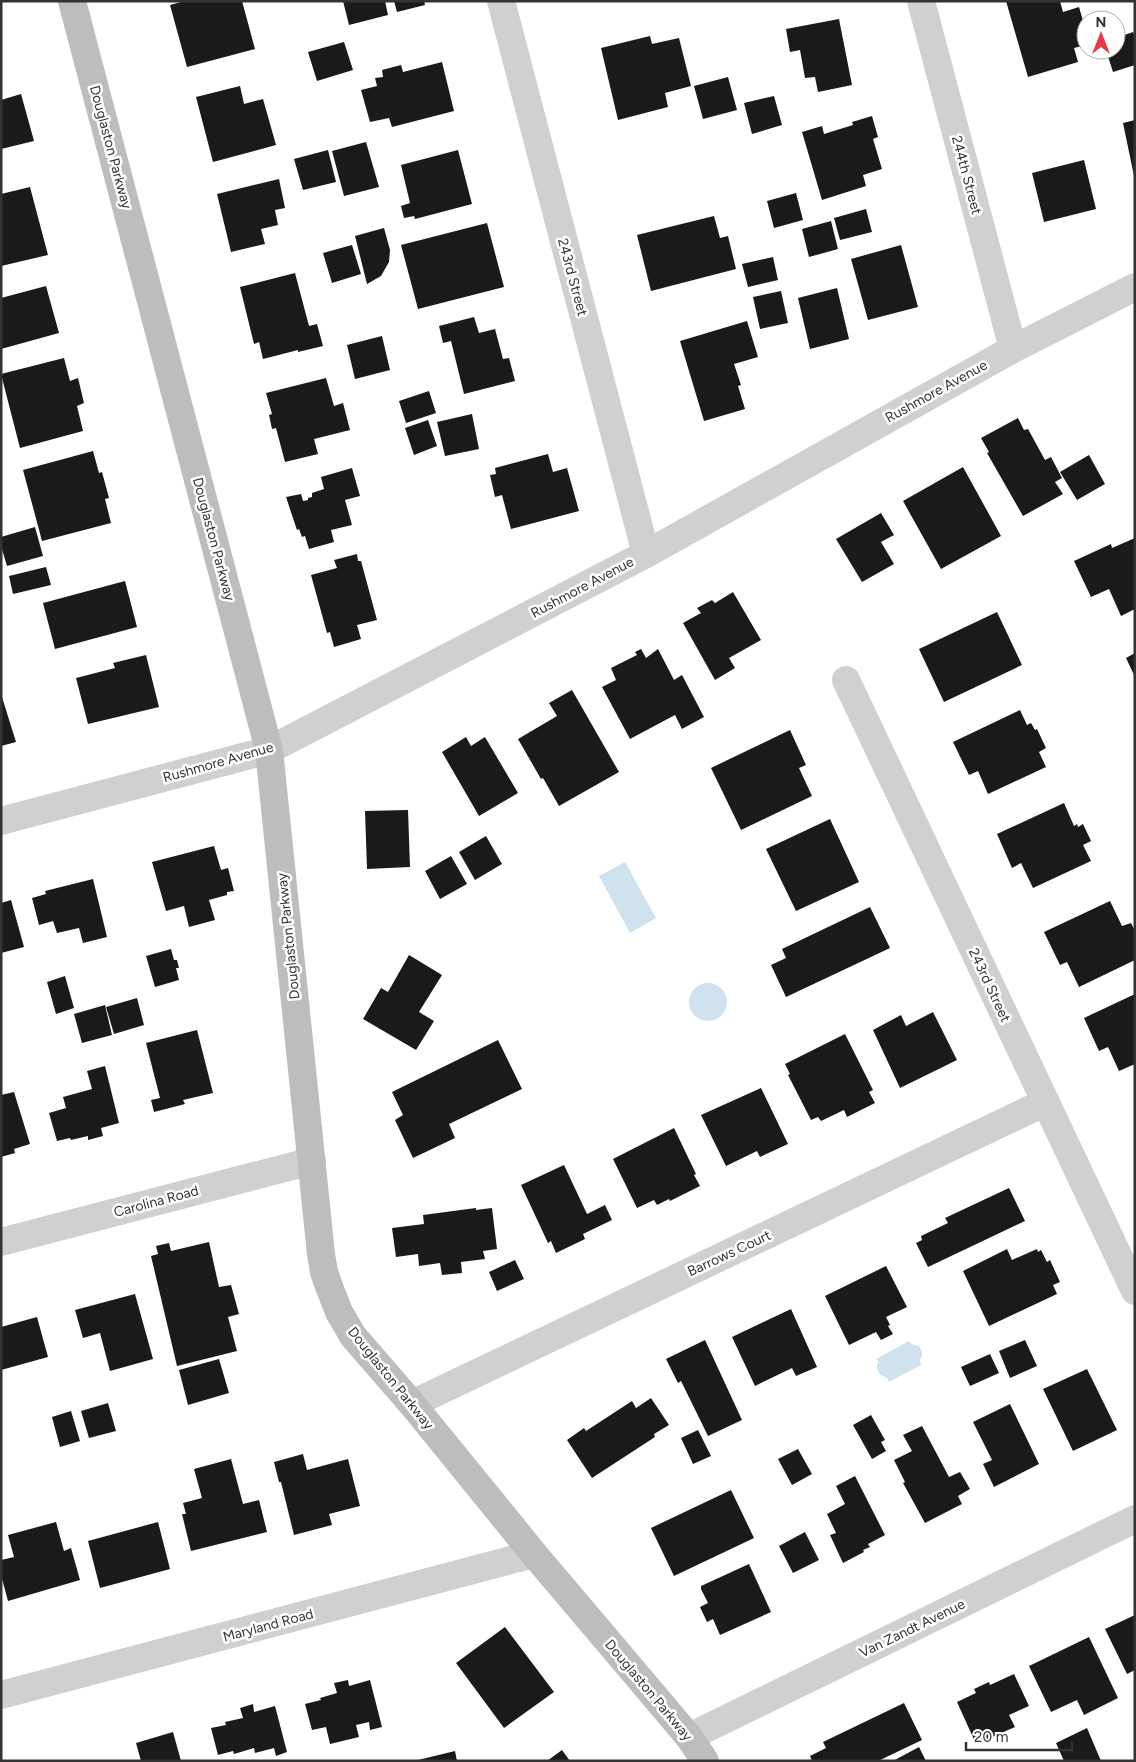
<svg xmlns="http://www.w3.org/2000/svg" width="1136" height="1762" font-family="Figtree,sans-serif">
  <style>
    .water { fill: #cfe2ee }
    .building { fill: #1a1a1a }
    .lines { fill: none; stroke-linecap: round; stroke-linejoin: round }
    .street { stroke: #d0d0d0; stroke-width: 28 }
    .secondary { stroke: #bdbdbd; stroke-width: 28 }
    .labels { text-anchor: middle; stroke-width: 5; stroke-linejoin: round; paint-order: stroke }
    .street-label { font-size: 14px; fill: #333; stroke: #fff }
  </style>
  <rect width="100%" height="100%" fill="#fff"/>
  <!-- water -->
  <path class="water" d="M625,862L656,918L630,933L599,876Z
    M689 1002a19 19 0 1 1 38 0a19 19 0 1 1-38 0Z
    M909,1341L911,1344L919,1346C922,1351 924,1355 920,1360L921,1365L889,1382L887,1378C879,1375 877,1372 877,1364L879,1362L876,1359Z"/>
  <!-- building -->
  <path class="building" d="M185,1H242L255,49L187,67L170,5Z
    M343,1H385L388,15L349,25Z
    M394,1H424L425,5L397,12Z
    M1006,1H1060L1063,12L1079,7L1086,31V45L1074,48L1078,62L1028,77Z
    M839,19L852,85L818,92L815,77L805,78L800,50L790,52L786,29Z
    M1133,32L1135,37V65L1113,72L1106,50H1116V38Z
    M650,36L652,44L679,38L691,86L665,93L668,107L618,120L601,48Z
    M344,42L353,70L317,81L308,52Z
    M442,62L454,111L392,127L389,118L370,122L361,90L377,86L375,78L383,77L382,70L401,65L403,72Z
    M728,77L737,110L703,119L694,86Z
    M240,86L244,104L263,99L276,145L213,162L196,97Z
    M21,94L34,141L1,149V100Z
    M774,96L782,125L752,134L744,103Z
    M872,116L878,137L873,139L882,169L863,175L866,186L822,200L802,132L822,126L824,134L853,125L852,122Z
    M1135,120V176H1134L1123,123Z
    M366,142L379,187L344,196L332,151Z
    M328,150L336,182L303,190L294,159Z
    M458,150L472,204L415,219L414,216L404,218L401,206L410,203L401,165Z
    M1084,160L1096,209L1044,222L1032,173Z
    M279,179L285,208L275,210L278,225L261,229L265,244L231,252L217,194Z
    M30,187L48,255L1,266V194Z
    M796,193L803,220L774,228L767,201Z
    M866,209L872,232L840,240L834,218Z
    M714,216L720,238L728,236L736,269L651,291L637,235Z
    M831,221L838,249L809,257L802,229Z
    M487,223L504,287L418,309L401,245Z
    M384,228L390,250L389,262L381,276L367,284L355,236Z
    M352,245L361,274L332,283L323,253Z
    M901,245L918,307L868,320L851,259Z
    M773,257L778,280L748,287L742,264Z
    M295,273L309,326L317,324L323,346L298,352V350L263,359L259,342L254,344L240,287Z
    M46,286L59,333L1,349V298Z
    M837,288L849,339L810,349L798,298Z
    M781,291L788,323L760,329L753,297Z
    M474,317L479,333L495,329L503,359L509,358L515,381L464,394L451,341L443,343L439,326Z
    M747,321L758,357L734,364L741,385L738,386L745,409L704,421L680,341Z
    M382,336L390,370L355,379L347,345Z
    M64,358L70,381L78,378L84,403L77,406L83,431L20,448L1,374Z
    M326,378L334,406L343,403L350,430L314,439L318,454L285,462L276,428L272,429L269,415L272,414L266,393Z
    M429,391L436,413L406,423L399,401Z
    M472,414L479,449L445,456L437,422Z
    M1018,418L1024,430L1028,429L1045,460L1051,457L1062,478L1055,482L1063,494L1023,516L987,453L989,452L981,438Z
    M428,420L437,446L414,455L405,428Z
    M93,451L99,473L102,472L109,498L105,499L111,523L42,541L23,470Z
    M548,454L553,472L567,468L579,511L511,529L502,495L495,497L490,475L496,474L495,468Z
    M1089,455L1105,484L1077,500L1060,472Z
    M963,467L1001,536L941,569L903,501Z
    M352,468L360,496L345,500L352,525L331,530L334,542L309,549L305,536L302,537L299,529L297,530L286,497L301,494L303,501L308,500V498L312,497V493L324,489L321,477Z
    M881,513L894,535L881,542L894,564L862,582L836,539Z
    M35,527L43,556L7,566L1,546V537Z
    M1135,538V609L1121,616L1109,589L1091,597L1074,561L1111,544L1112,548Z
    M357,554L358,561H361L377,620L357,625L361,639L334,647L330,632L327,633L311,575L337,568L334,560Z
    M46,567L51,585L13,594L9,576Z
    M125,581L137,627L55,649L43,603Z
    M733,592L761,640L729,658L735,668L715,680L683,623L701,613L697,608L712,600L715,603Z
    M997,612L1022,665L944,702L919,649Z
    M641,649L646,658L658,649L674,680L682,675L704,717L682,729L675,715L630,739L602,687L616,680L611,668L637,655L635,652Z
    M1135,653V677L1126,658Z
    M146,655L159,707L88,724L76,678L115,668L113,663Z
    M572,690L619,772L559,806L543,778L541,779L518,739L557,716L549,703Z
    M1,694L16,742L1,746Z
    M1020,710L1027,725L1031,723L1035,730L1037,729L1046,748L1039,752L1046,767L988,794L978,771L969,775L953,742Z
    M790,730L806,765L799,768L812,796L741,830L711,768Z
    M466,737L471,746L485,737L518,793L479,816L442,752Z
    M1064,803L1074,826L1077,824L1078,827L1083,824L1091,841L1083,845L1091,861L1033,888L1021,863L1012,868L997,834Z
    M408,810L410,867L367,869L365,811Z
    M830,819L859,882L796,911L766,849Z
    M486,836L502,864L475,880L459,852Z
    M214,846L221,870L228,868L234,891L227,892V895L209,900L215,920L189,927L184,906L166,911L152,862Z
    M451,856L467,884L440,899L425,871Z
    M93,879L107,937L83,943L79,928L57,933L53,921L39,925L32,898L46,894L45,891Z
    M11,900L24,947L1,953V903Z
    M1110,901L1122,926L1131,923L1135,931V960L1079,987L1067,962L1060,965L1044,932Z
    M870,907L890,948L786,997L771,965L786,958L782,949Z
    M171,949L174,960H177L179,968H176L179,980L155,987L146,956Z
    M409,955L442,975L419,1012L434,1021L416,1050L363,1019L381,988L388,992Z
    M65,976L74,1008L56,1014L47,982Z
    M1135,994V1064L1119,1071L1108,1047L1099,1051L1084,1018Z
    M137,998L144,1025L114,1034L106,1007Z
    M105,1005L112,1035L82,1043L74,1014Z
    M933,1012L957,1060L900,1088L873,1030L901,1015L906,1026Z
    M197,1030L213,1093L183,1100L185,1104L154,1112L151,1100L160,1098L146,1043Z
    M845,1034L873,1090L869,1092L875,1103L847,1117L844,1110L821,1121L818,1117L811,1120L788,1075L790,1074L785,1064Z
    M498,1040L522,1089L449,1124L455,1138L413,1158L395,1120L403,1115L392,1092Z
    M105,1066L119,1123L101,1128L103,1136L88,1140V1136L71,1140L70,1138L57,1141L49,1113L66,1108L63,1097L92,1089L87,1071Z
    M761,1088L788,1144L760,1157L757,1151L726,1166L701,1115Z
    M14,1092L30,1144L14,1149L15,1153L1,1157V1095Z
    M674,1128L696,1174L694,1175L700,1186L670,1201L669,1199L657,1205L654,1200L637,1208L613,1159Z
    M564,1165L587,1214L605,1205L612,1220L583,1234L585,1239L556,1253L551,1241L548,1243L521,1185Z
    M1009,1188L1025,1221L928,1267L916,1243L922,1240L921,1236L948,1223L945,1218Z
    M476,1208V1210L492,1208L497,1249L483,1251L485,1259L461,1262L462,1273L442,1275L440,1263L419,1266L418,1254L396,1257L392,1228L424,1224L423,1215Z
    M209,1242L219,1287L231,1285L239,1314L228,1317L237,1351L177,1366L151,1256L158,1254L156,1246L169,1243L171,1251Z
    M1007,1249L1012,1260L1037,1249L1038,1252L1041,1250L1047,1262L1050,1260L1060,1282L1053,1285L1057,1294L989,1326L963,1271Z
    M515,1260L524,1279L497,1291L489,1272Z
    M886,1266L907,1307L886,1317L890,1325L888,1326L893,1334L881,1340L876,1332L849,1345L825,1296Z
    M135,1294L153,1359L110,1371L100,1333L83,1338L75,1310Z
    M791,1309L817,1367L796,1376L792,1368L755,1386L732,1337Z
    M37,1317L48,1357L1,1370V1327Z
    M705,1340L742,1420L708,1436L681,1381L678,1383L666,1359Z
    M1025,1340L1037,1366L1010,1378L999,1351Z
    M990,1354L999,1373L970,1386L961,1367Z
    M219,1359L229,1393L188,1405L179,1370Z
    M1087,1369L1117,1430L1073,1451L1043,1389Z
    M651,1398L669,1425L654,1434L655,1437L592,1478L567,1440L584,1428L586,1431L632,1401L636,1408Z
    M108,1403L116,1431L89,1438L81,1411Z
    M1010,1404L1039,1464L994,1487L983,1464L992,1460L973,1422Z
    M71,1411L80,1441L60,1447L52,1417Z
    M871,1415L885,1440L881,1442L886,1451L872,1459L853,1425Z
    M922,1426L949,1477L960,1472L970,1489L958,1496L962,1504L925,1523L903,1483L905,1482L894,1460L912,1451L903,1435Z
    M698,1430L711,1456L693,1464L681,1438Z
    M798,1449L812,1474L792,1485L778,1459Z
    M303,1454L307,1470L348,1459L360,1506L329,1514L332,1525L294,1535L281,1482H279L274,1462Z
    M231,1459L243,1504L259,1500L267,1532L191,1551L182,1514H186L183,1503L202,1498L194,1469Z
    M855,1476L885,1535L868,1544L870,1547L863,1550L864,1552L843,1563L830,1535L836,1533L827,1514L845,1504L836,1486Z
    M731,1490L754,1538L674,1576L651,1528Z
    M56,1522L64,1551L71,1548L80,1580L8,1601L1,1575V1560L14,1557L8,1535Z
    M158,1522L170,1569L100,1588L88,1541Z
    M805,1532L819,1560L793,1573L779,1546Z
    M749,1564L771,1612L720,1635L713,1619L707,1622L700,1607L708,1603L701,1589V1586Z
    M1135,1615V1670L1127,1674L1105,1629Z
    M505,1627L554,1692L504,1728L456,1663Z
    M1089,1637L1118,1698L1084,1715L1077,1700L1051,1712L1029,1666Z
    M1014,1674L1029,1706L1009,1715L1015,1727L976,1744L957,1702L976,1693L974,1689L989,1682L990,1685Z
    M348,1680L349,1686L370,1680L382,1727L370,1730L369,1722L356,1725L359,1737L330,1744L326,1727L312,1730L305,1704L321,1700L320,1698L337,1693L334,1683Z
    M904,1703L922,1740L878,1761H812L810,1756L826,1748L823,1742Z
    M253,1704L254,1712L275,1706L287,1752L276,1756L274,1748L255,1753L254,1748L234,1754L233,1751L218,1755L211,1728L226,1725L225,1722L243,1718L240,1708Z
    M1087,1728L1101,1761H1064L1056,1743Z
    M173,1732L181,1761H141L136,1743Z
    M919,1747L926,1761H893Z
    M562,1750L570,1761H547Z
    M455,1751L457,1761H418V1760Z"/>
  <g class="lines">
    <!-- street -->
    <path class="street" d="M501,1L646,554
      M921,1L1013,349
      M846,680L1135,1291
      M1,821L269,750L646,554L1013,349L1135,287
      M1,1242L312,1161
      M412,1404L1046,1102
      M1,1695L534,1554
      M689,1737L1135,1519"/>
    <!-- secondary -->
    <path class="secondary" d="M72,1L269,750L321,1254L324,1272L330,1289L339,1312L353,1336L412,1404L534,1554L689,1737L705,1761"/>
  </g>
  <g class="labels">
    <!-- street labels -->
    <g class="street-label">
      <text transform="translate(111 147) rotate(75)" y="5">Douglaston Parkway</text>
      <text transform="translate(967 175) rotate(75)" y="5">244th Street</text>
      <text transform="translate(573 277) rotate(75)" y="5">243rd Street</text>
      <text transform="translate(936 391) rotate(-29)" y="5">Rushmore Avenue</text>
      <text transform="translate(214 539) rotate(75)" y="5">Douglaston Parkway</text>
      <text transform="translate(582 587) rotate(-28)" y="5">Rushmore Avenue</text>
      <text transform="translate(218 762) rotate(-16)" y="5">Rushmore Avenue</text>
      <text transform="translate(288 936) rotate(-96)" y="5">Douglaston Parkway</text>
      <text transform="translate(990 985) rotate(65)" y="5">243rd Street</text>
      <text transform="translate(156 1201) rotate(-15)" y="5">Carolina Road</text>
      <text transform="translate(729 1253) rotate(-25)" y="5">Barrows Court</text>
      <text transform="translate(391 1378) rotate(51)" y="5">Douglaston Parkway</text>
      <text transform="translate(268 1625) rotate(-15)" y="5">Maryland Road</text>
      <text transform="translate(912 1628) rotate(-26)" y="5">Van Zandt Avenue</text>
      <text transform="translate(649 1690) rotate(50)" y="5">Douglaston Parkway</text>
    </g>
  </g>
  <!-- border -->
  <rect width="1136" height="1762" fill="none" stroke="#333333" stroke-width="5"/>
  <!-- north arrow -->
  <g transform="translate(1101 35)"><circle r="24" fill="#ffffff" stroke="#adadad"/>
  <path d="M0-4L9 19L0 12L-9 19Z" fill="#e63946"/>
  <text y="-8" font-size="14" font-weight="bold" text-anchor="middle" fill="#333333">N</text>
  </g>
  <!-- scale -->
  <path d="M966 1742v8h106v-8" fill="none" stroke="#333333" stroke-width="2.5"/>
  <text x="974" y="1742" font-size="15" fill="#333333" stroke="#ffffff" stroke-width="4" paint-order="stroke">20 m</text>
</svg>
